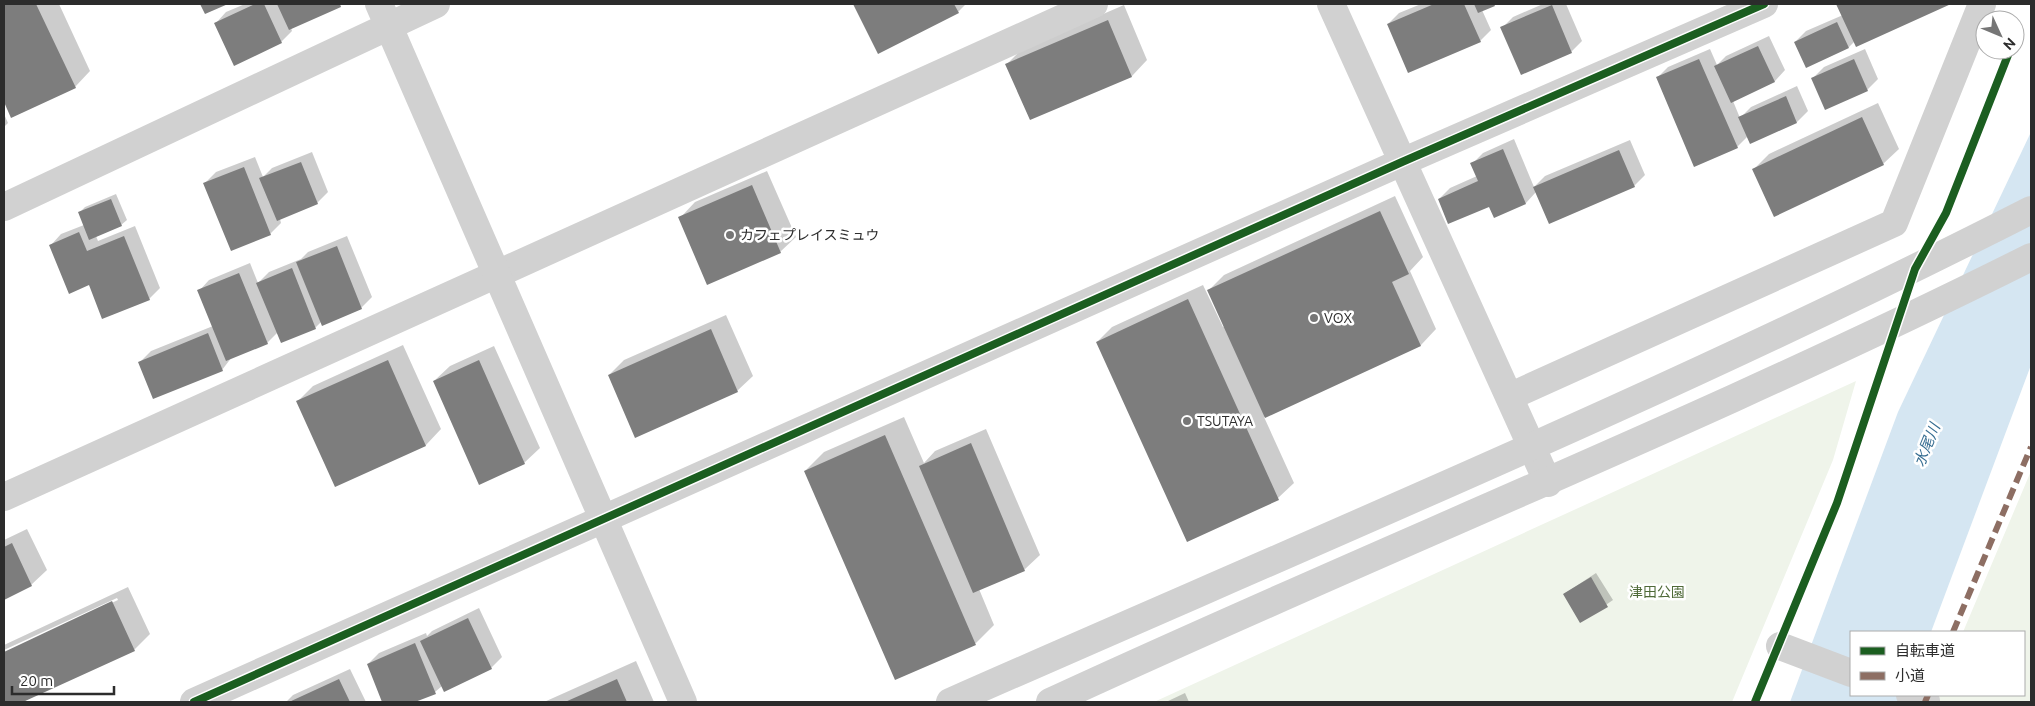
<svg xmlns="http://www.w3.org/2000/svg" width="2035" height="706" font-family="Ubuntu,'Noto Sans JP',sans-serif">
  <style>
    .green { fill: #eff4ea }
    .water { fill: #d5e6f2 }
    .shadow { fill: #0003 }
    .building { fill: #7d7d7d }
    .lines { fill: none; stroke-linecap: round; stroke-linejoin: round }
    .minor { stroke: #d1d1d1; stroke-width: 28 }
    .tertiary { stroke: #d1d1d1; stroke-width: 28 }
    .quiet { stroke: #8d6e63; stroke-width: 6; stroke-dasharray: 12 6; stroke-linecap: butt }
    .cycleway-casing { stroke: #fff; stroke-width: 11 }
    .cycleway { stroke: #1b5e20; stroke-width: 8 }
    .poi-dot { fill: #767676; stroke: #fff; stroke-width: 2 }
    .labels { text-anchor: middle; stroke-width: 5; stroke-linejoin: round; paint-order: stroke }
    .poi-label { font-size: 14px; fill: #2c2c2c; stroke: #fff; text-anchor: start }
    .park-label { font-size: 14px; fill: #4f6a38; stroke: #fff }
    .water-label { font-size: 15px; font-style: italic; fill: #376e92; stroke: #fff }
  </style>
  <rect width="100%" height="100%" fill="#fff"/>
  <!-- green -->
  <path class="green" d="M1856,381L1833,460L1732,702H1154Z
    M2031,471V702H1933L1936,695H2024V632H1963Z"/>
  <!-- water -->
  <path class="water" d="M2031,132V365L1931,632H1851V695H1903L1900,702H1790L1898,412Z"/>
  <!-- shadow -->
  <path class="shadow" d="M4,4H59L90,71L75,87L12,117L4,99Z
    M245,4H342L291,28L292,31L281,42L216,23L226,12Z
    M854,4H966L958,12L878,52Z
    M1421,4H1495L1482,10L1491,30L1480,41L1388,24L1399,13Z
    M1543,4H1566L1582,41L1571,52L1502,28L1513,17Z
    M1838,4H1948L1857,45L1855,41L1849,47L1795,42L1806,31L1843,15Z
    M1124,5L1147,60L1132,76L1030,119L1007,64L1022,49Z
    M1769,36L1785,70L1775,81L1733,101L1740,118L1751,107L1797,86L1808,111L1797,122L1748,136L1737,147L1657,78L1668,67L1710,49L1717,65L1726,56Z
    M1865,49L1878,79L1867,90L1813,78L1824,67Z
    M1878,103L1899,149L1883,164L1754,169L1769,154Z
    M4,114L8,123L4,127Z
    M1514,139L1534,187L1545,176L1630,140L1645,175L1634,186L1536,192L1526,203L1490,205L1439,199L1450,188L1477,176L1472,164L1483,153Z
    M312,152L328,192L317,203L280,219L281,223L270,234L232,249L205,183L216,172L255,157L263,177L272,168Z
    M767,171L796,237L780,252L680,218L695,202Z
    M116,194L127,220L121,225L96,236L98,241L135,226L160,288L149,299L89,284L51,245L61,234L84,225L79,213L85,207Z
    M1395,196L1423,257L1410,271L1436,329L1421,345L1264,417L1294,483L1278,498L1188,540L1097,342L1112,327L1203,285L1223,327L1225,326L1209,290L1224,275Z
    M347,236L372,297L361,308L321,322L315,328L278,332L267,343L232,357L222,370L140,362L151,351L213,326L199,291L209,280L250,263L258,283L269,272L301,259L308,252Z
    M726,315L753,376L737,391L609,375L624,360Z
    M403,345L441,429L426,445L336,485L298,401L313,386Z
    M494,346L540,448L524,463L434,381L450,366Z
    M904,417L924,463L935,451L986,429L1040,555L1024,570L979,589L994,625L976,643L896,679L805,471L824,452Z
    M27,529L47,570L31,585L4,598V540Z
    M1596,573L1613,600L1581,622L1564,594Z
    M128,587L150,634L134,650L20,702H4V653L118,600L117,598L4,650V645Z
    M479,608L502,657L491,668L442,686L435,692L412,702H384L368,664L379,653L426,633L427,636L432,631Z
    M636,661L654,702H544Z
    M350,669L366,702H286L293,695Z
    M1185,693L1189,702H1166Z"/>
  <!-- building -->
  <path class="building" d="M4,4H36L76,88L11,118L4,102Z
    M200,4H228L205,14Z
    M255,4H264L282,43L234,66L214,23Z
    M277,4H340L341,7L289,30Z
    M853,4H954L959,13L878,54Z
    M1434,4H1464L1481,42L1408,73L1387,24Z
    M1474,4H1494L1495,6L1478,13Z
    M1836,4H1951L1856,47Z
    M1552,5L1572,53L1521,75L1500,27Z
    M1108,20L1132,77L1030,120L1005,64Z
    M1837,22L1849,48L1806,68L1794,42Z
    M1758,46L1775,82L1731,103L1714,66Z
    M1699,59L1738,148L1694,167L1656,77Z
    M1854,59L1868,91L1825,110L1811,78Z
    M1786,96L1797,123L1750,144L1738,117Z
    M1862,117L1884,165L1774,217L1752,169Z
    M1503,149L1526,204L1494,218L1489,207L1448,224L1438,199L1478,181L1470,163Z
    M1619,150L1635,187L1549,224L1533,187Z
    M301,162L318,204L277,221L259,178Z
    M244,167L271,235L231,251L203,183Z
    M752,185L781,253L707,285L678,217Z
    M111,199L122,226L89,240L78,212Z
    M1380,211L1409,274L1392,282L1421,346L1265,418L1207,290Z
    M79,232L87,251L124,236L150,300L102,319L89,285L69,294L49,245Z
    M337,246L362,309L322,326L296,262Z
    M292,268L316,329L281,343L256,283Z
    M239,273L268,344L226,361L197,290Z
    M1188,299L1279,500L1187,542L1096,342Z
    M711,329L738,392L635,438L608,375Z
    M208,333L223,371L153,399L138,362Z
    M388,360L426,446L335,487L296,401Z
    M479,360L525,464L479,485L433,381Z
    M885,435L976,645L895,680L804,471Z
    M971,443L1025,571L973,593L919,466Z
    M12,543L32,586L4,600V547Z
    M1591,577L1608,607L1580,623L1563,594Z
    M112,601L135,651L23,702H4V652Z
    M468,618L492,669L444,692L420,641Z
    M415,643L436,694L415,702H382L367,664Z
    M339,679L350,702H289Z
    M617,679L627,702H565Z"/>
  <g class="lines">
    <!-- minor -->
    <path class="minor" d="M1331,4L1548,483
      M1509,397L1894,223L1982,4
      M4,497L1094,4
      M1780,646L1851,673
      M1910,695L1926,701
      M194,702L1402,162L1764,4"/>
    <!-- tertiary -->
    <path class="tertiary" d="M379,4L683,702
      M4,207L436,4
      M950,702C1312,542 1678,390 2031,210
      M1050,702C1376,551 1710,418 2031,257"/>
    <!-- quiet -->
    <path class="quiet" d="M1953,632L2031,447
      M1925,702L1928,695"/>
    <defs>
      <path id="cycleway" d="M194,702L1402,162L1764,4
        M1755,702L1837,503L1915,269L1946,213L2010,50"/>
    </defs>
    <!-- cycleway casing -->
    <use href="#cycleway" class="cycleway-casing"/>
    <!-- cycleway -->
    <use href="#cycleway" class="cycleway"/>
  </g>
  <!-- markers -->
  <g class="poi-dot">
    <circle cx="730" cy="235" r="5"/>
    <circle cx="1314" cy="318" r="5"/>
    <circle cx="1187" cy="421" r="5"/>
  </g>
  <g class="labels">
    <!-- poi labels -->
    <g class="poi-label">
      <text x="740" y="240">カフェプレイスミュウ</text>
      <text x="1324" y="323">VOX</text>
      <text x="1197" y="426">TSUTAYA</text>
    </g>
    <!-- park labels -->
    <g class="park-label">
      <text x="1657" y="597">津田公園</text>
    </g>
    <!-- water labels -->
    <g class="water-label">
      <text transform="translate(1927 445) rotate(-68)" y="5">水尾川</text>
    </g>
  </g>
  <!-- border -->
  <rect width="2035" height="706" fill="none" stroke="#2c2c2c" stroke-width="10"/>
  <!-- legend -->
  <rect x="1850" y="631" width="175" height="65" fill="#ffffff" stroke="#ababab"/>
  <rect x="1860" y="647" width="25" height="8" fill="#1b5e20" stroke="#ababab"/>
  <text x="1895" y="656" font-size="15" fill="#2c2c2c">自転車道</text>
  <rect x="1860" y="672" width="25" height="8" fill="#8d6e63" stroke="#ababab"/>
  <text x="1895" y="681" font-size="15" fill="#2c2c2c">小道</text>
  <!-- north arrow -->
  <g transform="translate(2000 35) rotate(134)"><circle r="24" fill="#ffffff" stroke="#ababab"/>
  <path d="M0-4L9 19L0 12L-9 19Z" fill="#767676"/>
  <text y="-8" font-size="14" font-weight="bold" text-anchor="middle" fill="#2c2c2c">N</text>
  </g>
  <!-- scale -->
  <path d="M12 686v8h102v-8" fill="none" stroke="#2c2c2c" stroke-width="2.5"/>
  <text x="20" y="686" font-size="15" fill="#2c2c2c" stroke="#ffffff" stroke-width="4" paint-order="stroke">20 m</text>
</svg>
